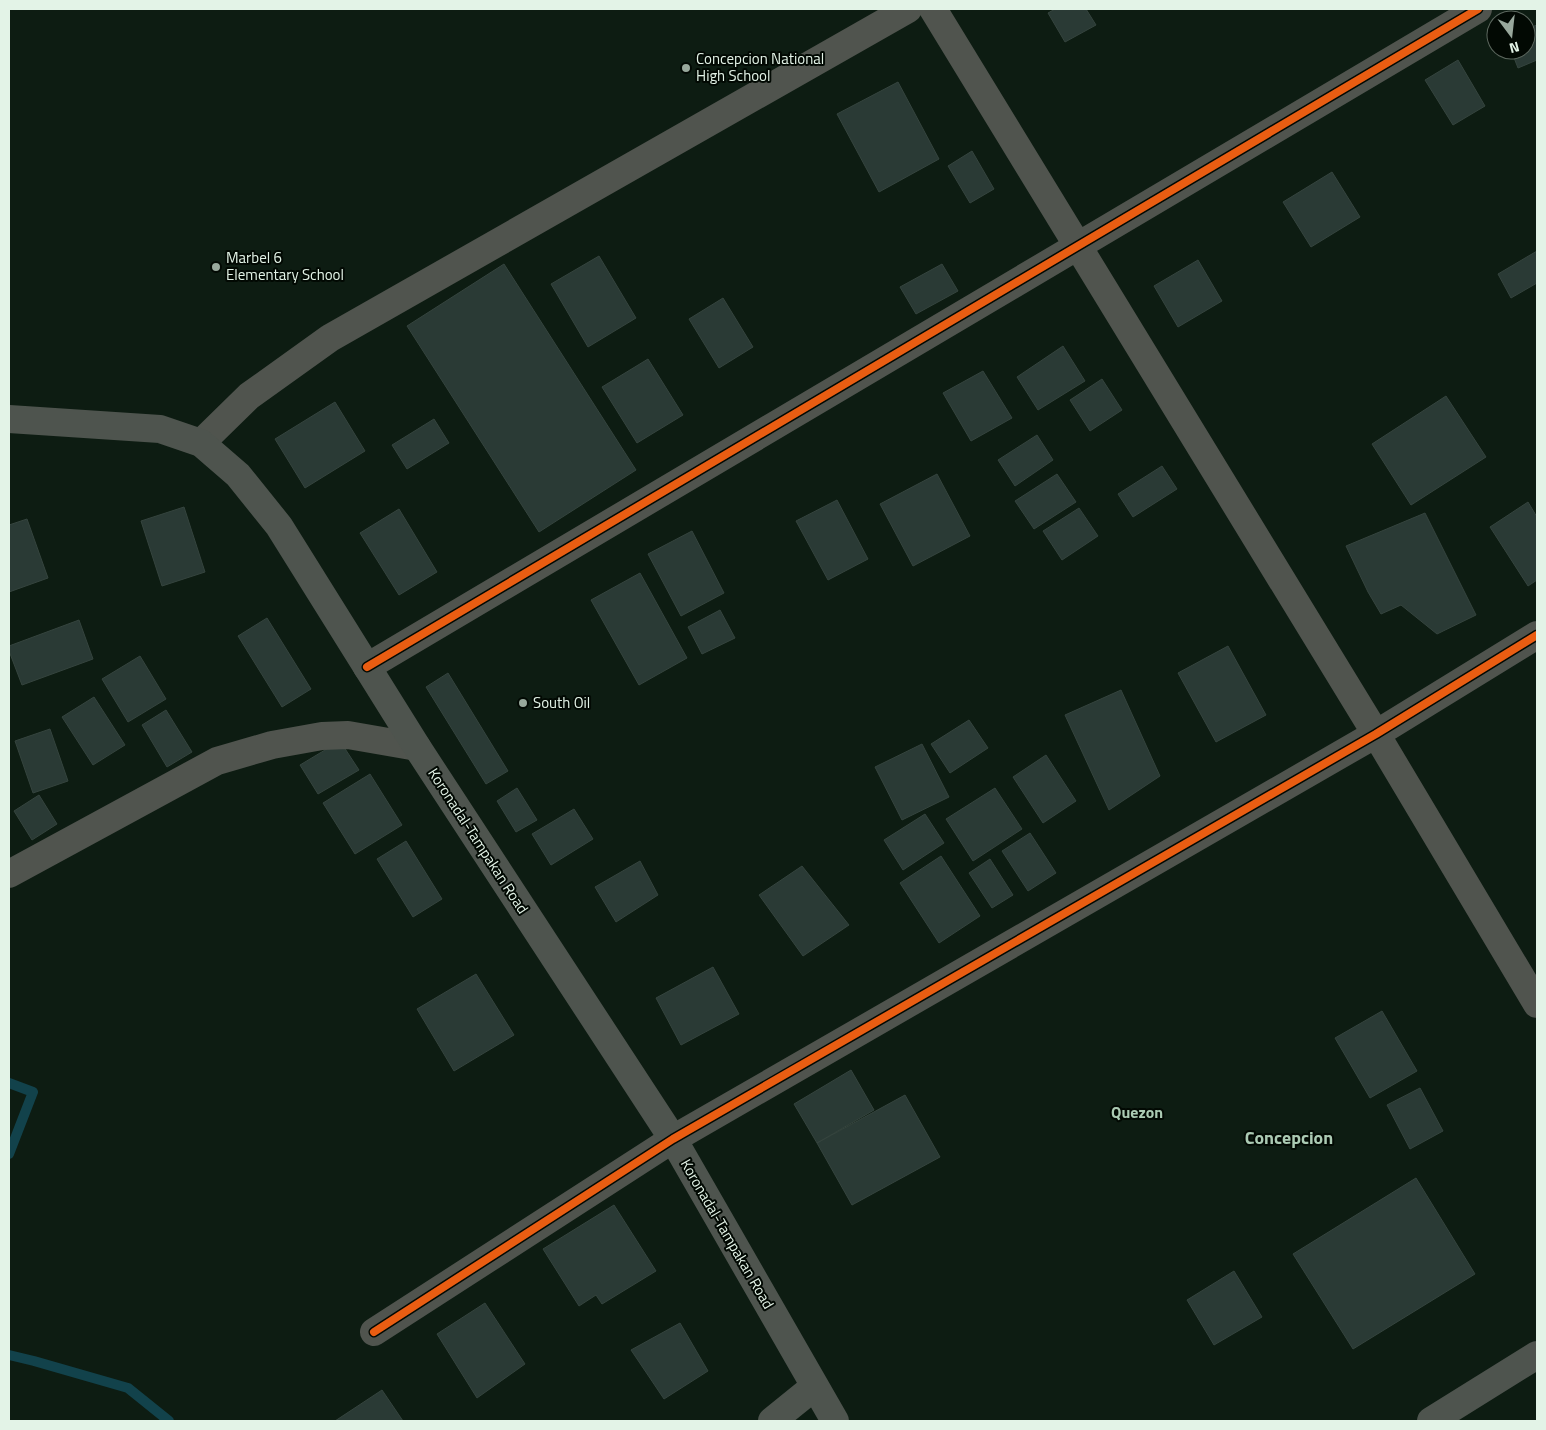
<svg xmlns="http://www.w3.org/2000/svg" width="1546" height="1430" font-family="'Titillium Web',sans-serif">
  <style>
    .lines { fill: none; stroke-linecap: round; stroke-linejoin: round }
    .stream { stroke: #12424b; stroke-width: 10 }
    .building { fill: #2a3a35; stroke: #35443e }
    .minor { stroke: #50544e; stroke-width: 28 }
    .major { stroke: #4e544e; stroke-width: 28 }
    .cycleway-casing { stroke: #020903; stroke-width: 11 }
    .cycleway { stroke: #e95d12; stroke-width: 8 }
    .poi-dot { fill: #98a89c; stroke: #020903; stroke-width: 2 }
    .labels { text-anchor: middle; stroke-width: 4; stroke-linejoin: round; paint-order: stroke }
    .poi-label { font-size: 15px; fill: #e3f3e7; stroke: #020903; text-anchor: start }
    .street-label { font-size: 15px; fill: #e3f3e7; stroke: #020903 }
    .neighbourhood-label { font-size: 16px; font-weight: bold; fill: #abcab3; stroke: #020903 }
    .quarter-label { font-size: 18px; font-weight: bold; fill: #abcab3; stroke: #020903 }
  </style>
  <rect width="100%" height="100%" fill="#0d1c12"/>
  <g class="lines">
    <!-- stream -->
    <path class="stream" d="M9,1083L33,1092L9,1154
      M9,1355L34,1361L128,1388L169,1421"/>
  </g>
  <!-- building -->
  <path class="building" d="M1055,9H1086L1096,25L1065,42L1048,13Z
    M1537,25V60L1518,68L1511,50H1526V29Z
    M1458,60L1485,106L1453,125L1425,80Z
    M898,82L939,159L879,192L837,114Z
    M972,151L994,189L970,203L948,166Z
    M1332,172L1360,217L1311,247L1283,202Z
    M1537,251V283L1511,298L1498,274Z
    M599,256L636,318L588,347L551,284Z
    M1198,260L1222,301L1178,327L1154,286Z
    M504,264L636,470L539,532L407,326Z
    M942,264L958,291L916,314L900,287Z
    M723,298L753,347L719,368L689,319Z
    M1063,346L1085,381L1038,410L1017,377Z
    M648,359L683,415L637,443L602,387Z
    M983,371L1012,418L971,441L943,393Z
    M1102,379L1122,410L1090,431L1070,400Z
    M1446,396L1486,457L1411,505L1372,444Z
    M335,402L365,451L305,488L275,439Z
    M434,419L449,443L407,469L392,445Z
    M1037,435L1053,460L1015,486L998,460Z
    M1162,466L1177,489L1133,517L1118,494Z
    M937,474L970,536L913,566L880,504Z
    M1057,474L1076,502L1034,529L1015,501Z
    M837,500L868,559L828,580L796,521Z
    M1528,502L1537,517V580L1528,586L1490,527Z
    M184,507L205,572L162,586L141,521Z
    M1079,508L1098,536L1062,560L1043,531Z
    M399,509L437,572L399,595L360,533Z
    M1425,513L1476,615L1437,634L1401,605L1381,614L1368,592L1346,546Z
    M27,519L48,578L9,592V525Z
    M692,531L724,593L681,616L648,554Z
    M640,573L687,658L639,685L591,600Z
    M720,610L735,638L702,654L688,627Z
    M267,618L311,689L282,707L238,636Z
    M79,620L93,659L22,685L9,651V646Z
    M1228,646L1266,715L1216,742L1178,673Z
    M140,656L166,699L128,722L102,679Z
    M448,673L508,771L486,784L426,687Z
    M1121,690L1160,776L1109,810L1065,715Z
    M94,697L125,745L93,765L62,717Z
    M166,710L192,752L167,767L142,725Z
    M969,720L988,748L950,773L931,744Z
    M50,729L68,781L33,793L15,741Z
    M340,741L359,770L318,794L300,765Z
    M922,744L949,797L902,820L875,767Z
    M1046,755L1076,801L1043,823L1013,777Z
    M370,774L402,825L355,854L323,803Z
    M517,788L537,820L516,832L497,801Z
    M995,788L1022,829L973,861L946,819Z
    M39,795L57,824L32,840L14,811Z
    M574,809L593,839L551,865L532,834Z
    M925,814L944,843L903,870L884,840Z
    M1030,833L1056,873L1028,891L1002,851Z
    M406,841L442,899L413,917L377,859Z
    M941,856L980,916L939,943L900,883Z
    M990,859L1013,895L992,908L969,873Z
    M640,861L658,895L616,922L595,887Z
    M802,866L849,925L803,956L759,895Z
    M713,967L739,1014L681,1045L656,998Z
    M476,974L514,1035L454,1071L417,1009Z
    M1382,1011L1417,1071L1370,1098L1335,1038Z
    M851,1070L874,1110L817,1143L794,1104Z
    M1420,1088L1443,1131L1410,1149L1387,1105Z
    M905,1095L940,1157L852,1205L817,1143Z
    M1416,1178L1475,1274L1353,1349L1293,1254Z
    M614,1205L656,1271L602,1304L596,1295L579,1306L543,1249Z
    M1234,1271L1262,1317L1214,1345L1187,1300Z
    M485,1303L525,1364L477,1398L437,1334Z
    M680,1323L708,1371L664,1399L631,1350Z
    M382,1390L403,1421H335Z"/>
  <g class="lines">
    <!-- minor -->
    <path class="minor" d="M933,9L1376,734L1537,1004
      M201,443L249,396L330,338L908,9
      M367,667L1478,9
      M9,874L217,761L272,745L322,736L348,735L417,747
      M374,1332L673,1139L1376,734L1537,635"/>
    <!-- major -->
    <path class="major" d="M9,419L160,429L201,443L238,475L279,526L417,747L673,1139L835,1421
      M772,1421L814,1387
      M1431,1421L1537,1355"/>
    <defs>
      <path id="cycleway" d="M367,667L1478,9
        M374,1332L673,1139L1376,734L1537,635"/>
    </defs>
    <!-- cycleway casing -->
    <use href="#cycleway" class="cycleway-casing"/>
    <!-- cycleway -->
    <use href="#cycleway" class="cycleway"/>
  </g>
  <!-- markers -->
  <g class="poi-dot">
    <circle cx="686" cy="68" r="5"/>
    <circle cx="216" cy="267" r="5"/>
    <circle cx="523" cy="703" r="5"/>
  </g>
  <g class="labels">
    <!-- poi labels -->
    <g class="poi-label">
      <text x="696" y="64">Concepcion National<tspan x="696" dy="17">High School</tspan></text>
      <text x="226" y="263">Marbel 6<tspan x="226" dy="17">Elementary School</tspan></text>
      <text x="533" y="708">South Oil</text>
    </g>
    <!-- street labels -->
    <g class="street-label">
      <text transform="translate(478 841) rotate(57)" y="5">Koronadal-Tampakan Road</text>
      <text transform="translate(727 1234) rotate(60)" y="5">Koronadal-Tampakan Road</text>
    </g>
    <!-- neighbourhood labels -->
    <g class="neighbourhood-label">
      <text x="1137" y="1118">Quezon</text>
    </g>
    <!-- quarter labels -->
    <g class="quarter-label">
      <text x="1289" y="1144">Concepcion</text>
    </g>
  </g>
  <!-- border -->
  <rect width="1546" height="1430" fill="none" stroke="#e3f3e7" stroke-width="20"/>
  <!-- north arrow -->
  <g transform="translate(1511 35) rotate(165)"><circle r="24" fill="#020903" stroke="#5c675e"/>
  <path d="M0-4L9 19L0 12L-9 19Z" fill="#98a89c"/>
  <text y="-8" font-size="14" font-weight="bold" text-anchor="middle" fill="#e3f3e7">N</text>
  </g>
</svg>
